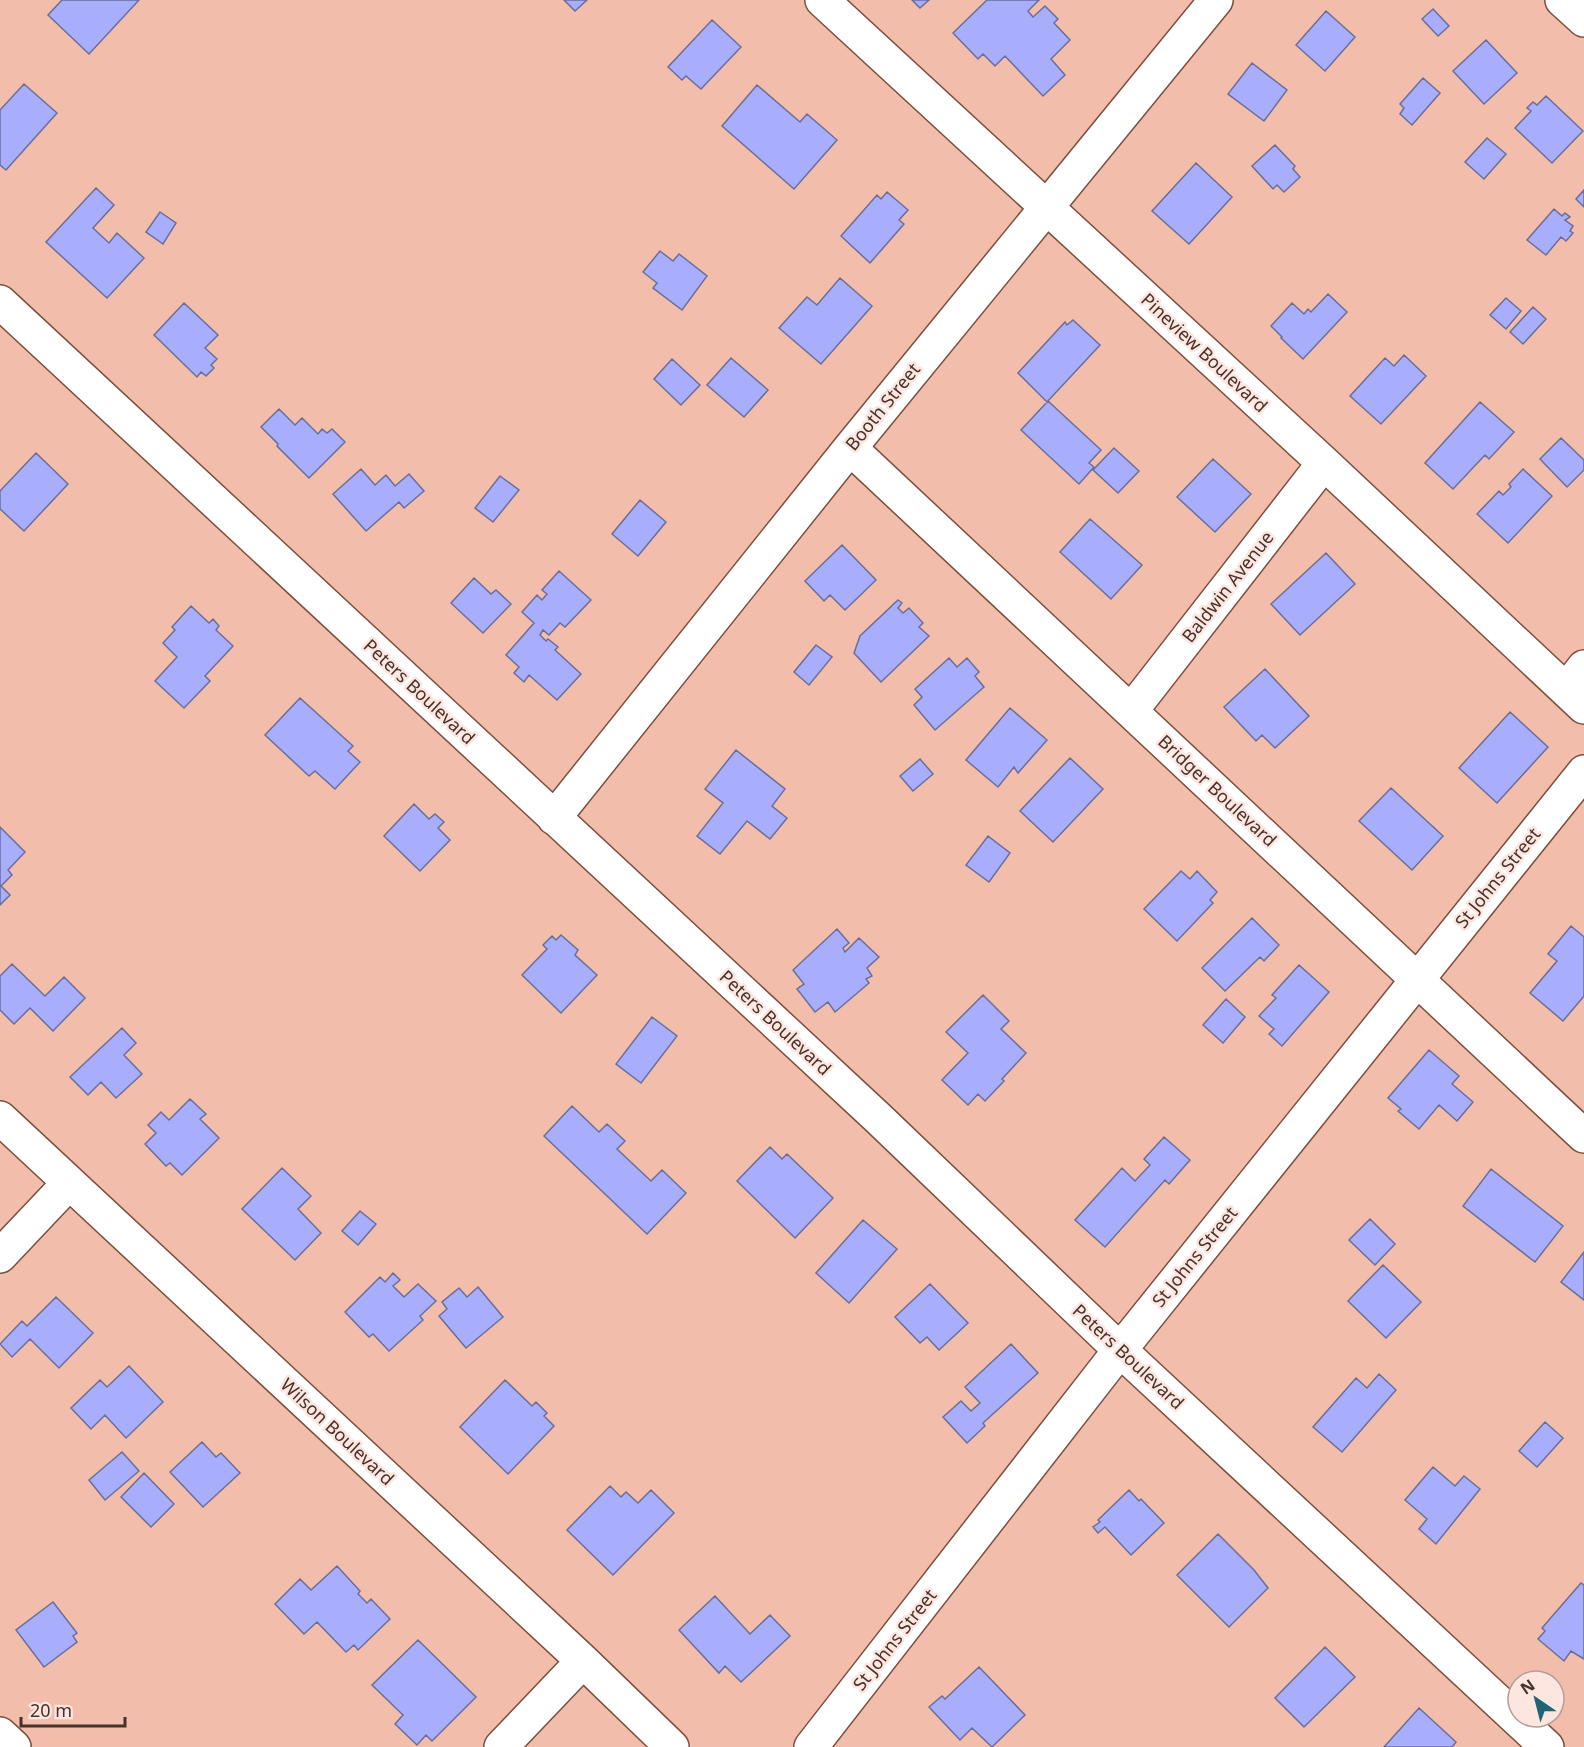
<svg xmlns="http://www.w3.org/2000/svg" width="1584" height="1747" font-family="'Noto Sans',sans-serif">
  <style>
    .building { fill: #a8aefb; stroke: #6a6e99; stroke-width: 1.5 }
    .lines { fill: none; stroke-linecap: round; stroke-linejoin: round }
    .street-casing { stroke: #7c4f3f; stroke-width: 36 }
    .street { stroke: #fff; stroke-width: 33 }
    .labels { text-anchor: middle; stroke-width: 5; stroke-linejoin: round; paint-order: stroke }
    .street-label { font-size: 18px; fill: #47322b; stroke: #fde6df }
  </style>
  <rect width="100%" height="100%" fill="#f2bdab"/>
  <!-- building -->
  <path class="building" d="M62,0H139L89,54L48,15Z
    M564,0H587L575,11Z
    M912,0H929L920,8Z
    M987,0H1039L1028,11L1033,17L1045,6L1058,19L1054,23L1070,40L1051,59L1065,75L1043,96L1005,56L995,66L983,54L978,59L953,33Z
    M1433,9L1449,26L1438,36L1422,19Z
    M1326,11L1355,37L1325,71L1296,45Z
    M712,20L741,47L701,89L686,76L682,80L668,67Z
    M1486,40L1517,73L1484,104L1453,71Z
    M1252,63L1287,90L1264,121L1228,94Z
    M1423,78L1440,93L1412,125L1400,114L1404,108L1400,104Z
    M24,84L57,113L6,170L0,165V110Z
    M757,85L800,122L807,114L837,140L794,189L722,126Z
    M1546,96L1583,131L1552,163L1515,128L1531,111L1527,108L1533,102L1537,105Z
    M1487,138L1506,154L1484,179L1465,162Z
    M1275,145L1295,166L1293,169L1300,177L1284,192L1277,185L1273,189L1252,166Z
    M1196,163L1232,197L1189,244L1152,211Z
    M96,188L114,205L93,228L109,243L117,233L144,258L107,298L46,242Z
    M1584,190V207L1576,199Z
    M887,192L908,210L899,220L904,224L870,263L841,236L877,195L881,199Z
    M1554,209L1562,216L1565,213L1570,217L1565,220L1573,226L1570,231L1573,233L1566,241L1561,237L1546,255L1527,240Z
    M160,212L176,223L163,244L146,232Z
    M660,251L673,261L679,254L707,276L682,310L653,288L657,283L643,272Z
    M840,278L872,306L821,364L779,328L807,297L817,305Z
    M1328,294L1347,312L1303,359L1281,338L1282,337L1271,326L1292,303L1304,314L1308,309L1311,312Z
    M1506,298L1521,311L1506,329L1490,315Z
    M184,303L218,335L205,348L217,359L211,365L214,368L206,376L201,372L197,377L154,335Z
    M1533,307L1546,319L1523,344L1510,332Z
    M1073,320L1100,345L1047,402L1018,373L1065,322L1067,325Z
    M1404,355L1426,376L1381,424L1350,396L1385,358L1394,366Z
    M731,358L768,390L744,417L707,385Z
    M672,359L700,385L681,405L654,379Z
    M1048,401L1101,450L1089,463L1094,467L1079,484L1021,430Z
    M1480,402L1514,432L1489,459L1485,455L1453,489L1425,463Z
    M279,409L295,425L302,418L318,434L322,429L327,433L332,429L345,442L309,478L277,446L278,444L261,427Z
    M1561,438L1584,460V470L1567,487L1540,459Z
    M1114,448L1139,471L1118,493L1093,470Z
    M36,453L68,484L24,531L0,509V491Z
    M1213,459L1251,494L1215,532L1177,497Z
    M361,469L375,485L386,475L395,486L409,474L424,491L404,508L399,502L366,531L333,494Z
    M1523,469L1552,496L1508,543L1477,514L1499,491L1503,495L1511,487L1509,484Z
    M500,476L519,490L493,522L475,508Z
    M640,500L666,522L638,556L612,534Z
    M1090,519L1142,565L1111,599L1060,552Z
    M842,545L876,580L845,610L830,595L824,601L805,581Z
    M1326,553L1355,584L1300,635L1271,604Z
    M559,571L591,600L565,627L560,623L549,635L543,630L540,635L546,641L548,639L558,647L555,650L581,674L557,700L529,675L524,682L514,673L519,667L506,655L534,623L522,612L537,595L542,600L547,594L542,590Z
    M474,578L491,594L496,590L511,604L483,633L451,603Z
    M898,600L902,603L898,608L903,613L909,608L923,623L919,627L929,636L881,682L854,653L860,636Z
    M191,606L209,623L213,619L219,626L216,630L233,646L205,676L210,681L184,708L155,681L177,657L163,643L175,630L172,627Z
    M816,645L832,657L809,685L794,672Z
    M949,658L957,667L967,658L979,672L975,676L984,687L935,730L914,705L922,697L915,689Z
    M1265,669L1309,716L1275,748L1262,735L1256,741L1224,707Z
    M300,698L353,746L348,751L360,762L335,789L315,771L309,776L265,735Z
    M1010,708L1047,740L1018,773L1014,767L998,787L966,760Z
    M1510,712L1548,747L1497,803L1459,768Z
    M736,750L785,789L772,806L787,818L770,839L747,821L720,854L697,836L723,803L705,789Z
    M1070,758L1103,789L1053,842L1020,811Z
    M920,759L933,774L913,791L900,776Z
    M1391,788L1443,836L1412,870L1359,821Z
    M414,804L429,819L435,814L444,822L438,828L450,840L420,871L384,836Z
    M0,827L25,852L8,870L12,875L1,886L10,895L0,905Z
    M988,836L1010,853L989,882L966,865Z
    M1181,871L1190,879L1197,871L1217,892L1210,900L1213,903L1177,941L1144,909Z
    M1252,918L1279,945L1264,961L1260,957L1225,991L1202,968Z
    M1571,926L1584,937V996L1563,1021L1530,993L1557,961L1548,954Z
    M837,929L849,943L843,948L845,952L859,938L879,957L867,968L872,976L866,979L869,983L835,1012L828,1002L815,1012L797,989L804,984L793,970Z
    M561,935L578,950L575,955L597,975L561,1013L522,975L547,949L543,945L552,936L556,940Z
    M12,964L45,996L64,977L85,998L53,1031L30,1008L14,1024L0,1010V976Z
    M1299,965L1329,992L1282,1046L1269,1034L1274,1029L1259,1016L1276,998L1272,995Z
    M983,995L1009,1021L1001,1029L1026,1053L1002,1079L1004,1081L985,1101L978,1094L968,1105L942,1080L968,1053L946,1032Z
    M1226,999L1245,1017L1223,1043L1203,1025Z
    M652,1017L677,1036L641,1083L616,1064Z
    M122,1028L136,1043L124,1055L142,1074L116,1098L101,1082L88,1095L70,1077Z
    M1429,1050L1459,1076L1452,1084L1473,1102L1457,1121L1439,1105L1419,1129L1398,1111L1401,1109L1388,1098Z
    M190,1099L206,1114L200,1119L219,1138L182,1175L170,1163L166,1166L145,1144L156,1133L148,1125L161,1112L169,1120Z
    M572,1106L599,1132L607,1124L625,1141L617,1149L651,1181L662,1170L686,1193L647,1234L544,1136Z
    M1164,1137L1190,1160L1169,1184L1165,1180L1105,1247L1075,1220L1122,1168L1135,1181L1150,1165L1144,1159Z
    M770,1147L782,1159L787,1154L833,1198L795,1238L737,1181Z
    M282,1168L311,1196L298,1209L321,1233L295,1260L242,1209Z
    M1491,1169L1563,1226L1535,1262L1463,1206Z
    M360,1211L376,1224L358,1245L342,1231Z
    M1370,1219L1395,1244L1375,1265L1349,1240Z
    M863,1220L897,1249L849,1303L816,1273Z
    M1584,1252V1300L1561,1282Z
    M1383,1265L1421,1302L1386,1338L1348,1301Z
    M393,1273L400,1280L393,1286L404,1297L418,1284L436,1301L420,1316L423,1320L389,1351L373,1334L369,1337L345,1312L380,1277L385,1282Z
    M930,1284L968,1323L939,1350L927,1337L920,1343L895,1317Z
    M478,1287L503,1317L466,1348L439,1316L447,1309L442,1302L459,1288L467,1297Z
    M56,1297L93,1333L59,1368L30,1339L12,1357L0,1344L22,1321L27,1326Z
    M1011,1344L1038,1373L983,1423L985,1426L967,1443L943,1417L961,1401L971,1411L980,1403L965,1387Z
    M129,1366L163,1402L126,1438L105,1415L91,1429L71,1408L100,1380L107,1387Z
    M1379,1374L1396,1390L1342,1452L1313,1427L1356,1378L1367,1388Z
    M505,1380L532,1406L536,1402L547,1413L544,1416L554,1426L508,1474L460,1427Z
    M1545,1422L1563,1438L1537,1467L1519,1451Z
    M202,1442L216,1457L221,1453L240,1473L203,1507L170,1472Z
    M122,1452L139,1471L105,1500L89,1480Z
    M1433,1467L1455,1486L1464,1476L1480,1489L1436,1544L1419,1529L1427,1519L1405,1500Z
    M144,1473L174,1504L151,1527L121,1497Z
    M610,1486L621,1497L626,1492L638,1503L651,1490L674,1513L613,1575L567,1530Z
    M1129,1490L1139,1501L1141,1499L1164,1523L1131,1555L1105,1527L1098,1533L1093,1527L1100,1522L1098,1520Z
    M1218,1534L1254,1570L1268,1588L1229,1627L1177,1575Z
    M337,1566L360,1591L358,1594L367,1603L371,1599L390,1619L358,1650L354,1645L346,1652L317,1622L304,1634L275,1604L300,1579L311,1590Z
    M1581,1583L1584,1585V1659L1571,1651L1564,1661L1538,1639L1545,1631L1542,1628Z
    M715,1596L750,1634L770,1615L790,1636L741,1682L725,1666L719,1673L679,1630Z
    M53,1602L77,1633L73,1636L77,1642L44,1667L16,1630Z
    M418,1640L476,1697L432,1741L426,1735L417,1745L395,1724L403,1715L372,1685Z
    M1325,1647L1355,1677L1304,1727L1275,1698Z
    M979,1667L1025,1715L992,1747L972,1728L960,1740L929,1707L942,1696L945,1699Z
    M1419,1708L1456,1742L1452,1747H1384Z"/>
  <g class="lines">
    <defs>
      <path id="street" d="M822,0L1324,463L1584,707
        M1562,0L1584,20
        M0,302L878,1118L1120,1350L1547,1747
        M850,448L1584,1136
        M1566,690L1584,667
        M1131,711L1324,463
        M554,818L850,448L1216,0
        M0,1118L583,1661L672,1747
        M0,1256L69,1183
        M0,1734L14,1747
        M501,1747L583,1661
        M811,1747L1120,1350L1584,772"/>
    </defs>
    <!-- street casing -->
    <use href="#street" class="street-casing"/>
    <!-- street -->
    <use href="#street" class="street"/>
  </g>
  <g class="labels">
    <!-- street labels -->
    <g class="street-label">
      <text transform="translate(1204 353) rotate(43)" y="6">Pineview Boulevard</text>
      <text transform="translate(883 407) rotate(-51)" y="6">Booth Street</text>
      <text transform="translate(1228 587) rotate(-52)" y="6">Baldwin Avenue</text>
      <text transform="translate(419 692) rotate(43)" y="6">Peters Boulevard</text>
      <text transform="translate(1217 791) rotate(43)" y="6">Bridger Boulevard</text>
      <text transform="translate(1498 878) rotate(-51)" y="6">St Johns Street</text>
      <text transform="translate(775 1023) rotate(43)" y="6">Peters Boulevard</text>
      <text transform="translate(1195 1257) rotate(-51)" y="6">St Johns Street</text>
      <text transform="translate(1128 1357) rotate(43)" y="6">Peters Boulevard</text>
      <text transform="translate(337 1432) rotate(43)" y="6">Wilson Boulevard</text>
      <text transform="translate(895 1640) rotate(-52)" y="6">St Johns Street</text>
    </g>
  </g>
  <!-- north arrow -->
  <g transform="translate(1536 1699) rotate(325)"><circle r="28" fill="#fde6df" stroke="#b49e97" stroke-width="1.5"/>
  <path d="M0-4.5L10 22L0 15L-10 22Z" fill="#216477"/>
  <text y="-9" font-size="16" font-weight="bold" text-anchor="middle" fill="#47322b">N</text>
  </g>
  <!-- scale -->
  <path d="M21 1717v9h104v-9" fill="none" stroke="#47322b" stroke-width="3"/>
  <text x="30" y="1717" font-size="18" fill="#47322b" stroke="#fde6df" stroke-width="4.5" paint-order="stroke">20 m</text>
</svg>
